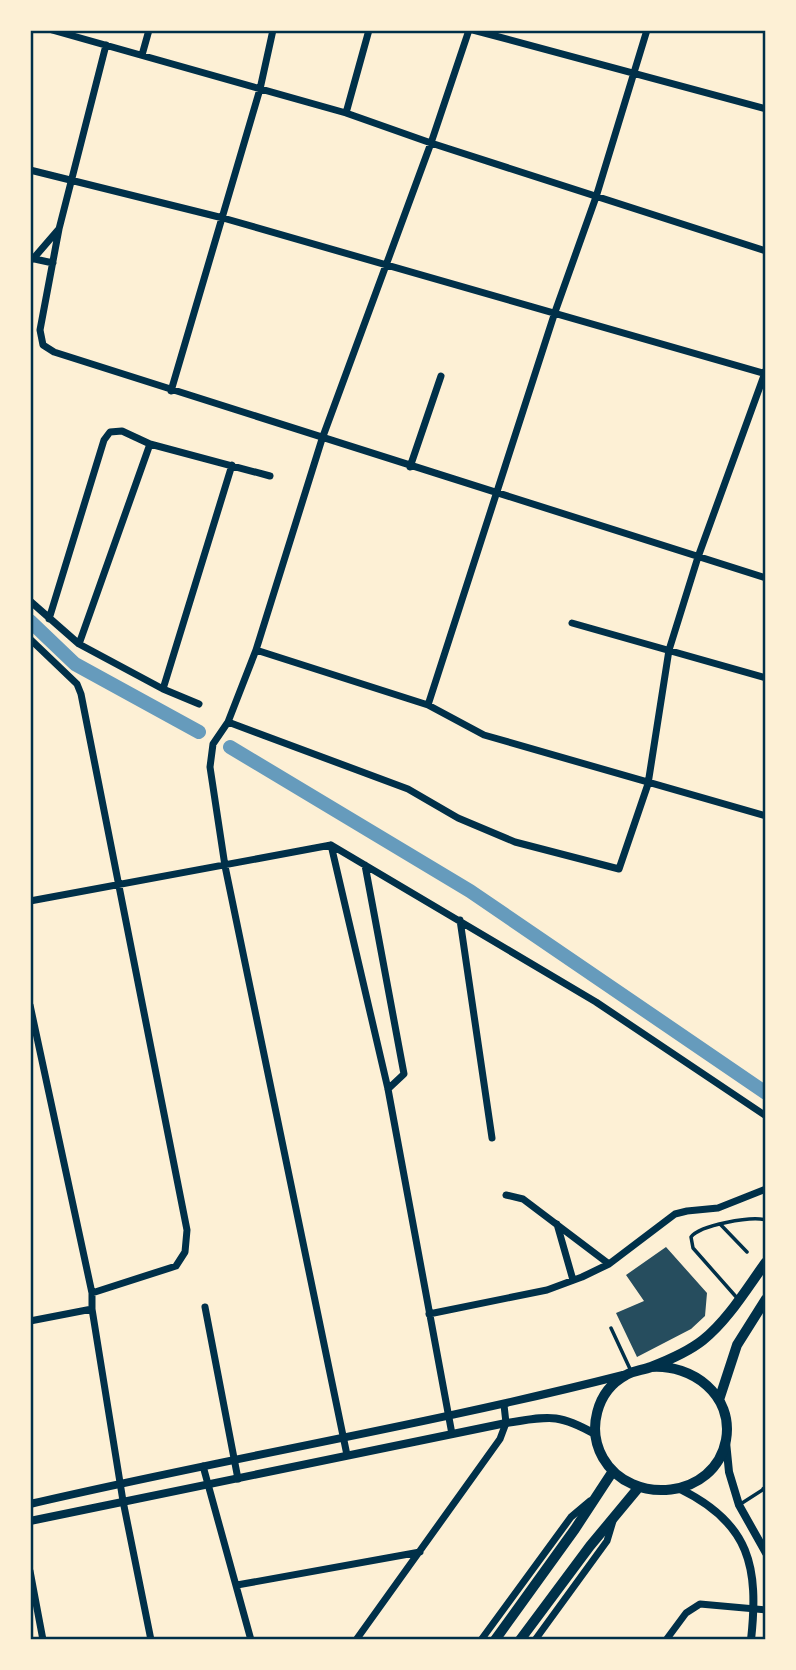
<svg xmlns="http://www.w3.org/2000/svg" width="796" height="1670" font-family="Jost,sans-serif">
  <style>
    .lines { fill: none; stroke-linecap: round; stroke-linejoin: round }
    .canal { stroke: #669bbc; stroke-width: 14 }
    .building { fill: #264d5e }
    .service { stroke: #003049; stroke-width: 3.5 }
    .pedestrian { stroke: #003049; stroke-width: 5 }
    .minor { stroke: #003049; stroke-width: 7 }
    .tertiary { stroke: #003049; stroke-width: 8 }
    .secondary { stroke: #003049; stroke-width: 10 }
    .neatline { fill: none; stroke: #003049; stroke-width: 2.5 }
  </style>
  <rect width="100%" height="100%" fill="#fdf0d5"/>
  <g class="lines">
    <!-- canal -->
    <path class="canal" d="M30,621L75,664L199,732
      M230,747L470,891L766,1093"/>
  </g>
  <!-- building -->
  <path class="building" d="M666,1247L707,1293L705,1316L691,1329L637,1357L616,1313L644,1301L626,1275Z"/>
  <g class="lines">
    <!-- service -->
    <path class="service" d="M721,1225L747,1252
      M738,1299L693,1248L691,1237C700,1225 751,1216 766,1220
      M611,1328L631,1371
      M739,1505L764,1489"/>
    <!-- pedestrian -->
    <path class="pedestrian" d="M764,1489L766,1488"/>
    <!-- minor -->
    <path class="minor" d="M52,30L346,113L431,143L766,251
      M473,30L766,109
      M106,45L59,229L40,330L43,345L54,352L766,578
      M142,55L149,30
      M346,113L369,30
      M30,170L223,218L766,374
      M30,258L53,263
      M33,259L58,230
      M171,391L260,89L273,30
      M410,467L441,376
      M30,601L79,644L163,689L199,704
      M49,619L104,440L110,432L122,431L150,444L270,476
      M572,623L766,678
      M30,639L77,684L81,694L187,1230L185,1252L176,1266L92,1293
      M79,644L150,444
      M256,650L428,705L484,735L766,816
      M163,689L232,465
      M428,705L555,312L596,197L647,30
      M228,722L408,789L458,818L515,842L619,869L648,784L669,650L698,557L766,370
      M331,845L388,1089L452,1434
      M331,845L596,1002L766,1116
      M365,865L404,1074L388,1089
      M30,901L331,845
      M460,920L492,1138
      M30,1005L92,1293V1309L123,1501L151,1640
      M506,1195L523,1199L609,1264
      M557,1224L573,1280
      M205,1307L238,1479
      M429,1314L547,1290L582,1277L609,1264L675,1214L687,1211L718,1208L766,1189
      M30,1321L92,1309
      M347,1455L225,866L210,767L213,744L228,722L256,650L322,439L431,143L469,30
      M203,1466L251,1640
      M30,1571L43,1640
      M237,1585L420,1552
      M356,1640L500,1439L506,1423L504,1405
      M481,1640L571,1517L590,1501
      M535,1640L607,1541L613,1521
      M666,1640L686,1613L700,1604L766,1610"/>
    <!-- tertiary -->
    <path class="tertiary" d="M726,1442L729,1472L739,1505L766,1553
      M680,1489C750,1523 759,1567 751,1640
      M30,1504C227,1458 427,1425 623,1375
      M30,1521L506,1423C548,1417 556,1412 595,1434"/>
    <!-- secondary -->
    <path class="secondary" d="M651,1367C692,1364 734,1395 726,1440C715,1499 631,1507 603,1458C587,1430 596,1391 626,1375C633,1371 643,1370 651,1367C669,1360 688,1352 703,1340C728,1320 747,1288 766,1262
      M719,1400L737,1345L766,1299
      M495,1640L575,1529L613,1471
      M520,1640L590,1546L639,1487"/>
  </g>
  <!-- border -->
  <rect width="796" height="1670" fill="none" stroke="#fdf0d5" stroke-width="63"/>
  <rect x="32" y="32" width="732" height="1606" class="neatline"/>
</svg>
